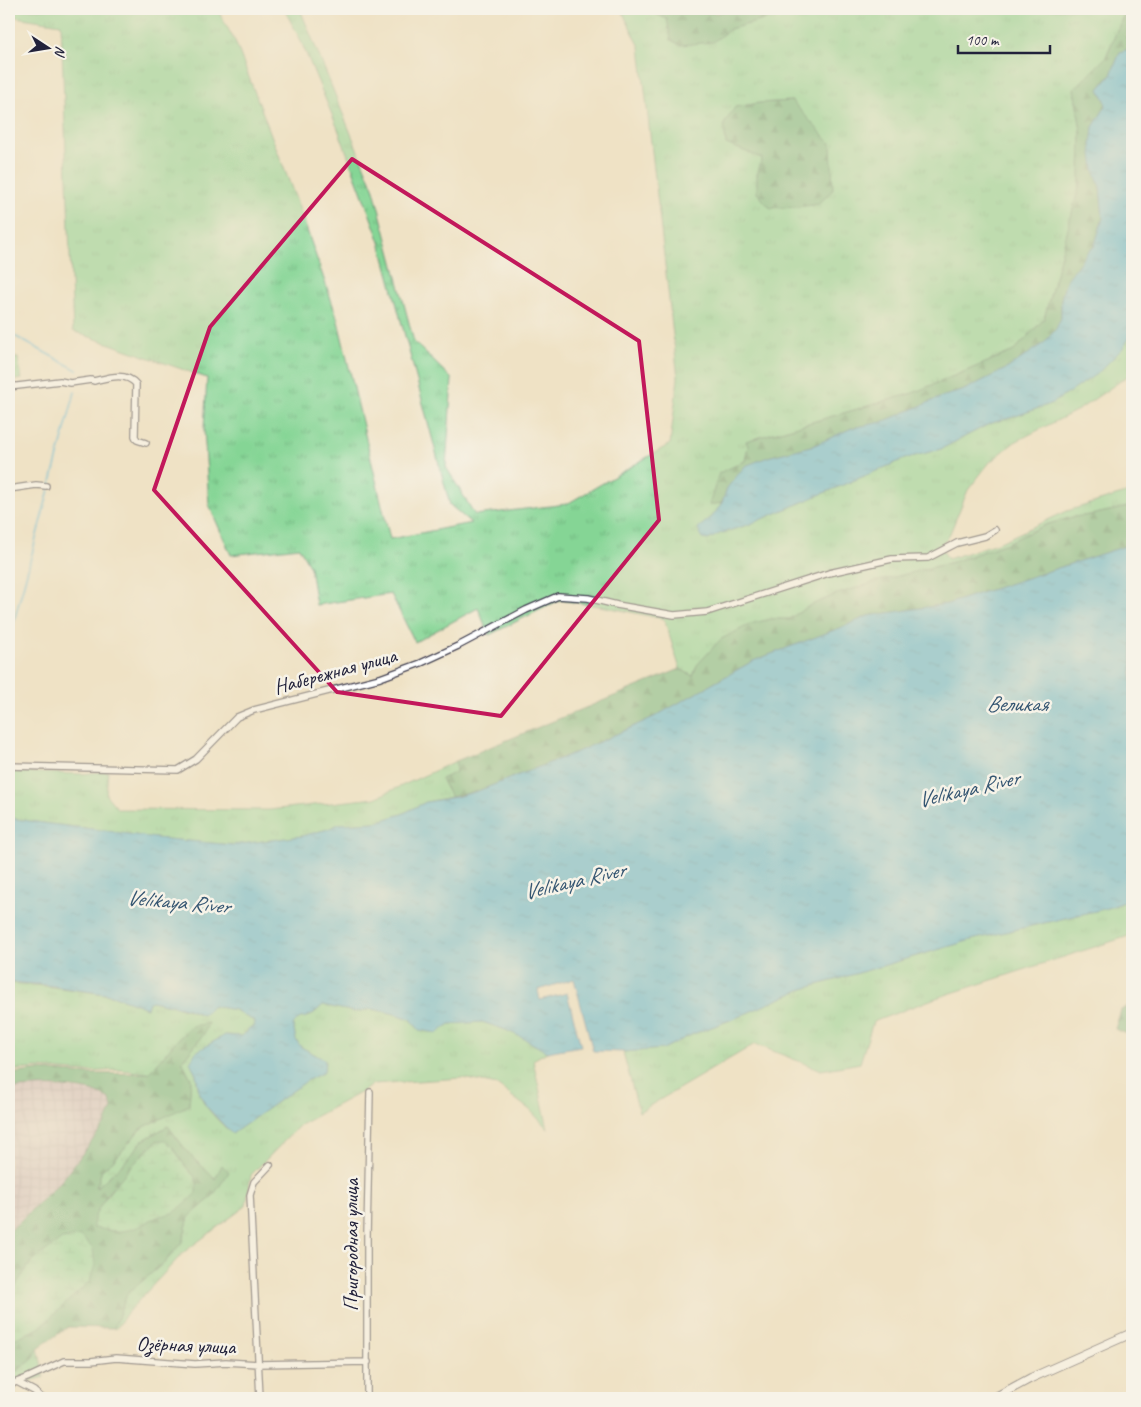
<svg xmlns="http://www.w3.org/2000/svg" width="1141" height="1407" font-family="Caveat,sans-serif">
  <style>
    .industrial { fill: url(#industrial-grid) }
    .grass { fill: url(#grass-tufts); stroke: #547c68; fill-rule: evenodd }
    .forest { fill: url(#forest-firs); stroke: #476c5c; fill-rule: evenodd }
    .wetland { fill: url(#wetland-marsh); stroke: #547c68 }
    .garden { fill: url(#garden-furrows); stroke: #547c68 }
    .water { fill: url(#water-ripples); stroke: #3e6c89 }
    .lines { fill: none; stroke-linecap: round; stroke-linejoin: round }
    .stream { stroke: #59b7d7; stroke-width: 2 }
    .street-casing { stroke: #413f50; stroke-width: 8 }
    .secondary-casing { stroke: #413f50; stroke-width: 10 }
    .street { stroke: #fff; stroke-width: 5.5 }
    .secondary { stroke: #fff; stroke-width: 8 }
    .marked { fill: none; stroke: #c2185b; stroke-width: 4; stroke-linejoin: round }
    .labels { text-anchor: middle; stroke-width: 5; stroke-linejoin: round; paint-order: stroke }
    .street-label { font-size: 21px; fill: #22223b; stroke: #f7f3e8 }
    .water-label { font-size: 22px; font-style: italic; fill: #355672; stroke: #f7f3e8 }
  </style>
  <defs>
    <pattern id="industrial-grid" width="8" height="8" patternUnits="userSpaceOnUse" patternTransform="scale(1.25)"><rect width="8" height="8" fill="#d2bec3"/><path d="M0 4h8M4 0v8" fill="none" stroke="#b4a3a8"/></pattern>
    <pattern id="grass-tufts" width="24" height="20" patternUnits="userSpaceOnUse" patternTransform="scale(1.25)"><rect width="24" height="20" fill="#85d595"/><path d="M3 7l-1-3M5 7V3M7 7l1-3M15 17l-1-3M17 17v-4M19 17l1-3" fill="none" stroke="#73b781"/></pattern>
    <pattern id="forest-firs" width="22" height="20" patternUnits="userSpaceOnUse" patternTransform="scale(1.25)"><rect width="22" height="20" fill="#6cb67e"/><path d="M5 1l3.5 6h-7zM16 11l3.5 6h-7z" fill="#589468"/></pattern>
    <pattern id="wetland-marsh" width="20" height="14" patternUnits="userSpaceOnUse" patternTransform="scale(1.25)"><rect width="20" height="14" fill="#85d595"/><path d="M1 5h8M5 5V1M11 12h8M15 12V8" fill="none" stroke="#73b781"/></pattern>
    <pattern id="garden-furrows" width="10" height="10" patternUnits="userSpaceOnUse" patternTransform="scale(1.25)"><rect width="10" height="10" fill="#85d595"/><path d="M-1 1l2-2M0 10L10 0M9 11l2-2" fill="none" stroke="#73b781"/></pattern>
    <pattern id="water-ripples" width="26" height="14" patternUnits="userSpaceOnUse" patternTransform="scale(1.25)"><rect width="26" height="14" fill="#59b7d7"/><path d="M2 4q2-2 4 0t4 0M15 11q2-2 4 0t4 0" fill="none" stroke="#4994b0"/></pattern>
  </defs>
  <rect width="100%" height="100%" fill="#f7f3e8"/>
  <filter id="ink" filterUnits="userSpaceOnUse"><feTurbulence type="fractalNoise" baseFrequency=".02" numOctaves="2"/><feDisplacementMap in="SourceGraphic" scale="10" xChannelSelector="R" yChannelSelector="G"/><feConvolveMatrix kernelMatrix="1 2 1 2 8 2 1 2 1" color-interpolation-filters="sRGB"/></filter>
  <filter id="wash" filterUnits="userSpaceOnUse"><feTurbulence type="fractalNoise" baseFrequency=".0096" numOctaves="4" result="noise"/><feDisplacementMap in="SourceGraphic" scale="20" xChannelSelector="R" yChannelSelector="G"/><feGaussianBlur stdDeviation="1.12" result="paint"/><feColorMatrix in="noise" values="0 0 0 0 0 0 0 0 0 0 0 0 0 0 0 0 0 1.4 0 .05"/><feComposite in="paint" operator="in"/></filter>
  <g filter="url(#wash)">
    <rect width="100%" height="100%" fill="#efe2c5"/>
    <!-- industrial -->
    <path class="industrial" d="M33,1086L66,1088L93,1091L110,1099L112,1108L104,1125L63,1179L9,1232V1089Z"/>
    <!-- grass -->
    <path class="grass" d="M9,9H217L235,41L299,207L337,317L390,539L471,523L450,505L380,242L338,129L300,39L284,9H300L374,190L414,342L452,379L446,467L475,515L567,504L670,444L678,378L640,47L621,9H705L706,12L717,13L730,9H1126L1106,57L1074,89L1081,130L1080,183L1044,319L1014,351L913,393L746,441L748,446L745,461L719,474L710,504L722,503L712,517L699,528L708,540L719,534L750,524L907,458L941,449L991,423L1013,417L1053,403L1123,348L1132,333V373L1080,409L1015,442L990,462L968,490L948,538L940,546L948,559L1000,542L1067,511L1132,491V506L1091,515L1073,517L1045,525L1007,543L953,562L879,581L837,594L809,606L789,619H771L693,676L680,669L664,619L606,607L560,600L489,635L478,608L415,642L391,594L316,605L310,567L299,547L231,555L209,505L204,429L207,378L73,331L61,24L9,16ZM792,101L757,175L763,158L726,144L736,107L760,103Z
      M456,761V772L441,779L451,797L426,802L402,814L376,822L339,824L328,829L302,836L233,845L155,838L101,830L50,824L9,818V772L82,774L108,771L106,795L118,809L269,810L375,798Z
      M1132,899V935L933,999L873,1022L860,1063L821,1070L755,1044L639,1112L623,1052L663,1049L693,1034L733,1019L800,990L971,940L1108,908Z
      M9,983L45,986L112,995L147,1008L149,1002L152,1001L185,1009L203,1015L212,1006L235,1010L248,1018L253,1020L256,1026L241,1036L225,1035L196,1052C196,1065 195,1079 199,1091C204,1109 220,1122 232,1134L308,1080L324,1072L325,1060L301,1047L296,1040L293,1025L300,1018L306,1017L314,1013L323,1005L355,1012L372,1009L391,1013L411,1019L419,1030L437,1033L450,1024L482,1022L506,1030L523,1038L547,1052L533,1060L548,1129L530,1110L497,1085L462,1078L373,1084L365,1090L300,1125L251,1175L246,1206L184,1252L127,1313L116,1329L114,1328L127,1294L166,1261L182,1242L189,1217L213,1196L216,1179L189,1154L168,1126L142,1141L124,1163L95,1189L102,1170L118,1156L140,1129L189,1104L191,1079L182,1061L204,1034L192,1026L175,1042L149,1073L120,1070L86,1072L38,1068L9,1071Z
      M38,1348L44,1377L9,1387V1376L32,1360Z"/>
    <!-- forest -->
    <path class="forest" d="M652,9H705L706,12L717,13L730,9H792L764,20L730,29L713,42L680,45L671,40L667,19L657,15Z
      M1126,9H1132V27L1128,31L1126,37L1132,44V52L1126,50L1120,52L1111,75L1099,89L1105,100L1106,106L1093,127L1094,170L1100,187L1103,218L1094,247L1061,299V318L1057,329L1045,343L1008,368L962,391L944,396L882,422L852,428L815,445L768,457L727,488L722,503L709,505C713,494 715,484 719,473L745,461L748,446L746,441L913,393L1014,351L1044,319L1080,183L1081,130L1074,89L1106,57Z
      M792,101L831,144L833,189L819,204L798,207L770,208L757,193V175L762,158L726,144L724,124L735,107L760,103Z
      M1132,506V544L947,604L868,616L845,626L753,661L654,717L577,752L478,791L451,797L441,779L456,772V761L680,669L693,676L697,665L721,639L753,623L771,619H789L809,606L837,594L879,581L953,562L1007,543L1045,525L1073,517L1091,515Z
      M1132,1004V1036L1115,1029L1121,1010Z
      M208,1023L204,1034L182,1061L191,1079L189,1105L140,1129L118,1156L102,1170L96,1188L124,1163L142,1141L168,1126L189,1154L215,1179L222,1165L229,1172L213,1196L189,1217L182,1242L166,1261L127,1294L114,1328L68,1327L38,1348L32,1360L9,1376V1341L39,1328L90,1281L31,1262L15,1287L9,1291V1232L63,1179L105,1124L112,1108L110,1099C104,1096 98,1093 92,1091C65,1085 36,1086 9,1089V1074L39,1070L87,1074L149,1073L175,1042L192,1026ZM157,1141L172,1146L185,1166L195,1177L172,1213L156,1217L142,1225L119,1230L111,1231L103,1229L95,1216L107,1194L140,1157Z"/>
    <!-- wetland -->
    <path class="wetland" d="M157,1141H165L172,1146L185,1166L195,1177L197,1185L196,1193C189,1200 181,1208 172,1213C167,1215 162,1215 157,1217C147,1221 139,1228 128,1230C117,1233 105,1229 93,1228C90,1206 141,1156 157,1141Z
      M81,1236L93,1249L95,1265L90,1281L39,1328L9,1341V1291L15,1287L31,1262L62,1239Z"/>
    <!-- garden -->
    <path class="garden" d="M9,348L12,357L18,358L22,379L9,381Z"/>
    <!-- water -->
    <path class="water" d="M1126,50L1132,51V333L1123,348L1098,373L1053,403L1013,417L991,423L941,449L907,458L750,524L719,534L708,540L702,539L698,528L712,517L722,503L727,488L745,466L768,457L815,445L852,428L882,422L944,396L962,391L1008,368L1044,343L1056,329L1061,318V299L1066,281L1088,251L1094,247L1103,218L1100,187L1094,170L1091,145L1093,127L1106,106L1105,100L1099,89L1111,75L1120,52Z
      M1132,544V899L1108,908L971,940L800,990L733,1019L693,1034L663,1049L623,1052L593,1051L574,979L538,990L540,1000L567,993L581,1046L547,1052L523,1038L506,1030L482,1022L450,1024L437,1033L419,1030L411,1019L391,1013L372,1009L355,1012L323,1005L314,1013L306,1017L300,1018L293,1025L296,1040L301,1047L325,1060L324,1072L308,1080L232,1134L206,1106L199,1091L196,1074L190,1062L196,1052L225,1035L241,1036L247,1032L249,1028L255,1026L253,1020L248,1018L235,1010L213,1006L203,1015L185,1008L152,1001L149,1002L147,1008L112,995L46,985L9,982V818L50,824L101,830L155,838L233,845L302,836L328,829L339,824L376,822L402,814L426,802L456,797L478,791L577,752L654,717L753,661L845,626L868,616L947,604Z"/>
    <g class="lines">
      <!-- stream -->
      <path class="stream" d="M9,333L77,370
        M9,640L75,392"/>
    </g>
  </g>
  <g filter="url(#ink)">
    <g class="lines">
      <defs>
        <path id="street" d="M9,387L60,381L70,383L91,380L94,381C107,378 125,371 136,384L135,436L137,440L146,443
          M9,489L36,485L46,486
          M9,766L178,770L196,759L237,717L254,710L380,678L421,663L458,646L526,610L558,596L588,598L617,605L674,615L707,612L829,573L892,559L928,558L957,543L985,536L995,530
          M17,1382L34,1391L42,1398
          M9,1385L27,1378L64,1361H91L116,1358L195,1364L226,1362L258,1364L368,1362
          M260,1398L250,1195L254,1182L270,1165
          M367,1398V1235L370,1092"/>
        <path id="secondary" d="M994,1398L1031,1378L1132,1333"/>
      </defs>
      <!-- street casing -->
      <use href="#street" class="street-casing"/>
      <!-- secondary casing -->
      <use href="#secondary" class="secondary-casing"/>
      <!-- street -->
      <use href="#street" class="street"/>
      <!-- secondary -->
      <use href="#secondary" class="secondary"/>
    </g>
  </g>
  <!-- marked area -->
  <path d="M0 0H1141V1407H0ZM352,159L639,341L659,520L501,716L337,692L154,490L210,327Z" fill="#efe2c5" fill-opacity=".55" fill-rule="evenodd"/>
  <path class="marked" d="M352,159L639,341L659,520L501,716L337,692L154,490L210,327Z"/>
  <g class="labels">
    <!-- street labels -->
    <g class="street-label">
      <text transform="translate(335 671) rotate(-15)" y="7">Набережная улица</text>
      <text transform="translate(351 1245) rotate(-90)" y="7">Пригородная улица</text>
      <text transform="translate(186 1345) rotate(2)" y="7">Озёрная улица</text>
    </g>
    <!-- water labels -->
    <g class="water-label">
      <text x="1017" y="711">Великая</text>
      <text transform="translate(968 788) rotate(-13)" y="8">Velikaya River</text>
      <text transform="translate(574 880) rotate(-13)" y="8">Velikaya River</text>
      <text transform="translate(178 901) rotate(5)" y="8">Velikaya River</text>
    </g>
  </g>
  <!-- margin -->
  <rect width="1141" height="1407" fill="none" stroke="#f7f3e8" stroke-width="30"/>
  <!-- north arrow -->
  <g transform="translate(48 48) rotate(102)" stroke="#f7f3e8" stroke-width="4" paint-order="stroke">
  <path d="M0-4L9 19L0 12L-9 19Z" fill="#22223b"/>
  <text y="-8" font-size="14" font-weight="bold" text-anchor="middle" fill="#22223b">N</text>
  </g>
  <!-- scale -->
  <path d="M958 45v8h92v-8" fill="none" stroke="#22223b" stroke-width="2.5"/>
  <text x="966" y="45" font-size="15" fill="#22223b" stroke="#f7f3e8" stroke-width="4" paint-order="stroke">100 m</text>
</svg>
